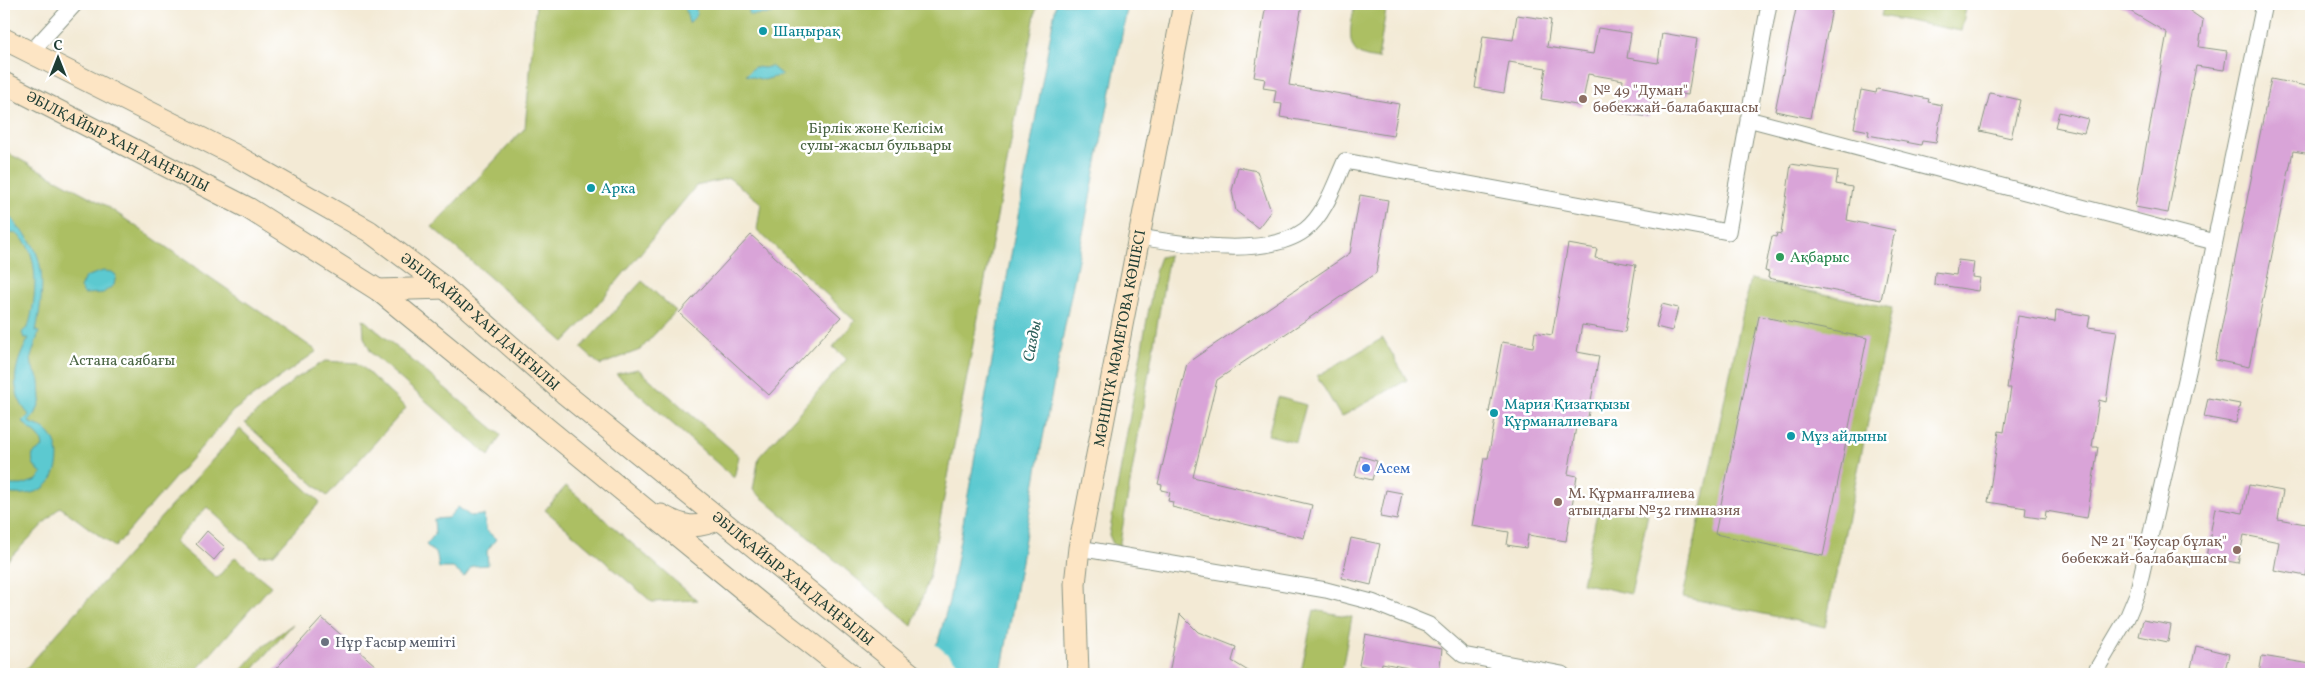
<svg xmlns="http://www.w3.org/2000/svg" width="2315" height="678" font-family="Vollkorn,serif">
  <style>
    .green { fill: #acbf63; stroke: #667e4c }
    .water { fill: #5cc9d0; stroke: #3e8382 }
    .pier { fill: #f3ead5 }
    .building { fill: #d9a4d8 }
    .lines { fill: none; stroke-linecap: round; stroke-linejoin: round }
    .street-casing { stroke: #899484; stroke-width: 17 }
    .secondary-casing { stroke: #899484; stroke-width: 23 }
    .street { stroke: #fff; stroke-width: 15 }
    .secondary { stroke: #fde5c4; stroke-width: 21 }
    .culture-dot { fill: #0f9aa8; stroke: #fff; stroke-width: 2 }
    .education-dot { fill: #8d6e63; stroke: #fff; stroke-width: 2 }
    .leisure-dot { fill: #2e9e5b; stroke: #fff; stroke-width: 2 }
    .shop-dot { fill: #3f7fe0; stroke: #fff; stroke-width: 2 }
    .worship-dot { fill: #6b7280; stroke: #fff; stroke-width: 2 }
    .labels { text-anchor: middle; stroke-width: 5; stroke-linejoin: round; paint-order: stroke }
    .culture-label { font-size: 15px; fill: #0d838f; stroke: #fff; text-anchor: start }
    .education-label { font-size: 15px; fill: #785e54; stroke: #fff; text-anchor: start }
    .park-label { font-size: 15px; fill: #496442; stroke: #fff }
    .street-label { font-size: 15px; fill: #1f3d34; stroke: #fff }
    .leisure-label { font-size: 15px; fill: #27864d; stroke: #fff; text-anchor: start }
    .shop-label { font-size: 15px; fill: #366cbe; stroke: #fff; text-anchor: start }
    .worship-label { font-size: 15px; fill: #5b616d; stroke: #fff; text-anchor: start }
    .water-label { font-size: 16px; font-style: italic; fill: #2e605b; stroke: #fff }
  </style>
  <rect width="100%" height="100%" fill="#fff"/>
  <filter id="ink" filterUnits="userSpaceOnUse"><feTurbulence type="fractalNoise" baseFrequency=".02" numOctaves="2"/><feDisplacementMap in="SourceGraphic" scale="10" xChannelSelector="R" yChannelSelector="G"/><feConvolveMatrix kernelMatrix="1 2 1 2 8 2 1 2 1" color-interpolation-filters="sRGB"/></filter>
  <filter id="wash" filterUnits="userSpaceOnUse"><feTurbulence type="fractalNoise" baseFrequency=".0096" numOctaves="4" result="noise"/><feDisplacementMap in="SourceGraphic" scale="20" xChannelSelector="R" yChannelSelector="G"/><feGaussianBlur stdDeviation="1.12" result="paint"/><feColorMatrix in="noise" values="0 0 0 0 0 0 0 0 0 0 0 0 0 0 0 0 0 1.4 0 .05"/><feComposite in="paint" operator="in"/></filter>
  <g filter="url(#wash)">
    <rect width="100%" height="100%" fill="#f3ead5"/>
    <!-- green -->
    <path class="green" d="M536,4H1037L929,578L912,626L753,490L759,457L847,359L833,347L855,321L757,230L761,203L729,178L696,186L586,319L564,342L432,227L525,128Z
      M1355,4H1387L1378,59C1372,58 1364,57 1359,54C1344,44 1353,17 1355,4Z
      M1884,4H1967L1961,31L1881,16Z
      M4,151L105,205L317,351L233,411L115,547L60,507L4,564Z
      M1169,255L1119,548L1113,544L1109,535L1156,268L1160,257Z
      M1750,279L1892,308L1825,627L1683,597Z
      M642,281L676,311L640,350L600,365L581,348Z
      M363,319L501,435L489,456L371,353L364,337Z
      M1383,338L1407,380L1341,417L1317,376Z
      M325,361L358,363L406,408L327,496L245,423L295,379Z
      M638,369L739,456L734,478L616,374Z
      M1278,397L1306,405L1296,442L1268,435Z
      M240,429L320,502L274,554L260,556L207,507L174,542L217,578L235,557L271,586L193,674H21Z
      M566,486L697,600L652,602L545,510Z
      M1599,504L1648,514L1631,594L1582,583Z
      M1314,610L1352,617L1341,674H1312L1301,672Z
      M293,624L249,674H238L261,648Z"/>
    <!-- water -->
    <path class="water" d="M684,4H695L697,15L689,23Z
      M749,4H773V14L749,15Z
      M1056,4H1128L1041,448L1001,674H907L938,642L949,601Z
      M771,66L782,75L764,80L746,75L754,67L765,68Z
      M11,218C16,221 16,226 20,229C49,255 43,296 36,331L39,332L31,357L32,366L40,381L41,399L36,413L29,422C33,424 39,426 43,428C64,441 62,476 42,489C32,495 15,495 4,493V485H22L37,480L42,473C35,468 31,463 33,454L43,447C42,432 29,432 23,421L29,415C8,390 14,365 29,338H24L22,333C24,329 28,329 29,324C36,301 41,251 18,235C14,232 9,234 4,233V219Z
      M103,271L112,272L116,275L114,285L103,293L84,294L80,288L85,277Z
      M458,507L470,516L484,515L486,530L496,539L487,551L488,565L472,566L464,577L453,568H439L437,555L426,545L435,534L434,519L448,518Z"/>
    <!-- pier -->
    <path class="pier" d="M934,643L971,674H905Z"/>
    <g id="blocks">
      <!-- building -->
      <path class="building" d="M1266,4H1302L1289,85L1399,104L1393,136L1280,117L1282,104L1274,103L1276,90L1263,88L1265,79L1254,77Z
        M1797,4H1833L1810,118L1775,111Z
        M2118,4H2180L2203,20L2199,47L2227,51L2224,70L2196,66L2168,213L2135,207L2167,33Z
        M1517,15L1551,20L1547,47L1593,54L1598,28L1631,33L1627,58L1658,63L1662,33L1697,39L1688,95L1653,90L1649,117L1618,112L1623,80L1588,74L1582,106L1541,99L1546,68L1509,62L1504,93L1475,88L1483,36L1513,40Z
        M2271,79L2311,87V154L2293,151L2249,367L2215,360Z
        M1877,89L1929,99L1928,102L1942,105L1936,143L1922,141L1921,145L1868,135L1869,131L1854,128L1861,90L1876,93Z
        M1990,93L2020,100L2011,138L1980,131Z
        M2059,112L2088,119L2084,133L2055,127Z
        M1791,164L1838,171L1836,184L1852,187L1847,220L1895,230L1881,300L1768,278L1769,272L1765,271L1772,236L1776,237L1777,233L1781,234Z
        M1238,167L1257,171L1271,211L1258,228L1236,211L1232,191Z
        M1360,195L1388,200L1376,273L1217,380L1193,477L1312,505L1304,538L1172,507L1173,502L1168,501L1170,492L1161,490L1162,485L1158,484L1187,363L1350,253Z
        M751,235L841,317L769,395L679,313Z
        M1568,244L1597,249L1595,258L1636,265L1625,332L1582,325L1577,352L1599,356L1586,428L1576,427L1568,474L1577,476L1566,541L1528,535L1526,548L1507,545L1509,532L1472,526L1484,458H1488L1496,414L1489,412L1502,342L1533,347L1535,332L1552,335Z
        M1958,260L1974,262L1972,277L1980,278L1978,291L1934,284L1935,272L1956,275Z
        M1662,304L1678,308L1672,331L1656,327Z
        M2056,310L2090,316L2088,327L2117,331L2106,402L2099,400L2092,447H2098L2087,518L2046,511L2045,519L2025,516L2026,508L1988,502L1999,431L2004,432L2011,388H2007L2018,316L2055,322Z
        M1759,316L1867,338L1823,556L1715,534Z
        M2208,398L2240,404L2236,423L2204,417Z
        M1360,456L1377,461L1372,480L1355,476Z
        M2249,485L2283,491L2278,519L2311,525V551L2306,576L2274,570L2279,542L2244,535L2238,563L2206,557L2215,508L2243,513Z
        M1386,490L1402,493L1397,520L1380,517Z
        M207,531L225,547L214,560L196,544Z
        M1351,538L1380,544L1371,585L1342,578Z
        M1180,614L1198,632L1236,647L1232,661L1253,674H1169Z
        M322,618L385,674H271Z
        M2143,620L2171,625L2168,642L2139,636Z
        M1365,634L1442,649L1439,674L1382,663L1381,670L1359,665Z
        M2196,646L2229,654L2224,674L2191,668Z
        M2262,656L2311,664V674H2259Z"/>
    </g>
  </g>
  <g filter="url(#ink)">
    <use href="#blocks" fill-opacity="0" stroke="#899484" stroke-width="1"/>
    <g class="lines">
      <defs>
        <path id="street" d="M30,53L75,4
          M1748,119L2214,242
          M1139,237C1183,244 1266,259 1305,230C1325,215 1335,183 1345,161L1728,232L1769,4
          M1079,548L1326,590L1372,602L1429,625L1463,655L1562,674
          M2094,674L2127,618L2137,594L2189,367L2264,4"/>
        <g id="secondary">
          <path id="s1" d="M4,39L233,154L369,231L445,288L564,393L911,674"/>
          <path id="s2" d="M4,83L248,208L378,290L767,609L850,674"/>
          <path d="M378,290L445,288"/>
          <path d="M661,515C683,527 696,530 719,519"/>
          <path id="s3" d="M1078,674L1075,584L1079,548L1184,4"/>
        </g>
      </defs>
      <!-- street casing -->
      <use href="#street" class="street-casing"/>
      <!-- secondary casing -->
      <use href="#secondary" class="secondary-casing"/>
      <!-- street -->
      <use href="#street" class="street"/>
      <!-- secondary -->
      <use href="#secondary" class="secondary"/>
    </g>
  </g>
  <!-- markers -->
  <g class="culture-dot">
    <circle cx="763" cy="31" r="5"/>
    <circle cx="591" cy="188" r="5"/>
    <circle cx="1494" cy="413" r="5"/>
    <circle cx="1791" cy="436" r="5"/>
  </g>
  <g class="education-dot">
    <circle cx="1583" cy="99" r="5"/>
    <circle cx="1558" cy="502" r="5"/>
    <circle cx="2237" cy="550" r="5"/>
  </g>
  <circle class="leisure-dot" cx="1780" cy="257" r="5"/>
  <circle class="shop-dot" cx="1366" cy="468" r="5"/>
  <circle class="worship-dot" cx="325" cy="642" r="5"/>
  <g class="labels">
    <!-- culture labels -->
    <g class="culture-label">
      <text x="773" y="36">Шаңырақ</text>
      <text x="601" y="193">Арка</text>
      <text x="1504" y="409">Мария Қизатқызы<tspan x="1504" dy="17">Құрманалиеваға</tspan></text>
      <text x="1801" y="441">Мұз айдыны</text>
    </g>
    <!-- education labels -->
    <g class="education-label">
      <text x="1593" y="95">№ 49 "Думан"<tspan x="1593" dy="17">бөбекжай-балабақшасы</tspan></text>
      <text x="1568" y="498">М. Құрманғалиева<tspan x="1568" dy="17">атындағы №32 гимназия</tspan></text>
      <text x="2227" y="546" text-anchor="end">№ 21 "Кәусар бұлақ"<tspan x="2227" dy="17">бөбекжай-балабақшасы</tspan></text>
    </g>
    <!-- park labels -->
    <g class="park-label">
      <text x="876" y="133">Бірлік және Келісім<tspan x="876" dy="17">сулы-жасыл бульвары</tspan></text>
      <text x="122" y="365">Астана саябағы</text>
    </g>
    <!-- street labels -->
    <g class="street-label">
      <text dy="5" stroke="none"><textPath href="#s2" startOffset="128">ӘБІЛҚАЙЫР ХАН ДАҢҒЫЛЫ</textPath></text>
      <text dy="5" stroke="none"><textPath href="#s1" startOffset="556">ӘБІЛҚАЙЫР ХАН ДАҢҒЫЛЫ</textPath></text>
      <text dy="5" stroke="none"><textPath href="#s3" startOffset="340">МӘНШҮК МӘМЕТОВА КӨШЕСІ</textPath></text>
      <text dy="5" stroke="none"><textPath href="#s1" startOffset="961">ӘБІЛҚАЙЫР ХАН ДАҢҒЫЛЫ</textPath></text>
    </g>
    <!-- leisure labels -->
    <g class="leisure-label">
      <text x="1790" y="262">Ақбарыс</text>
    </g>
    <!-- shop labels -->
    <g class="shop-label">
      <text x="1376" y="473">Асем</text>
    </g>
    <!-- worship labels -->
    <g class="worship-label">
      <text x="335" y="647">Нұр Ғасыр мешіті</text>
    </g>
    <!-- water labels -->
    <g class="water-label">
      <text transform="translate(1031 341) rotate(-79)" y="6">Сазды</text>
    </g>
  </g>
  <!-- margin -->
  <rect width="2315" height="678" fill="none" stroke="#fff" stroke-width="20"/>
  <!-- north arrow -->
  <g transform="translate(58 58)" stroke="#ffffff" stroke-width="4" paint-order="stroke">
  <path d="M0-4L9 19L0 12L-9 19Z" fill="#1f3d34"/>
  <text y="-8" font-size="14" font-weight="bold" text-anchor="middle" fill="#1f3d34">С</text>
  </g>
</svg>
